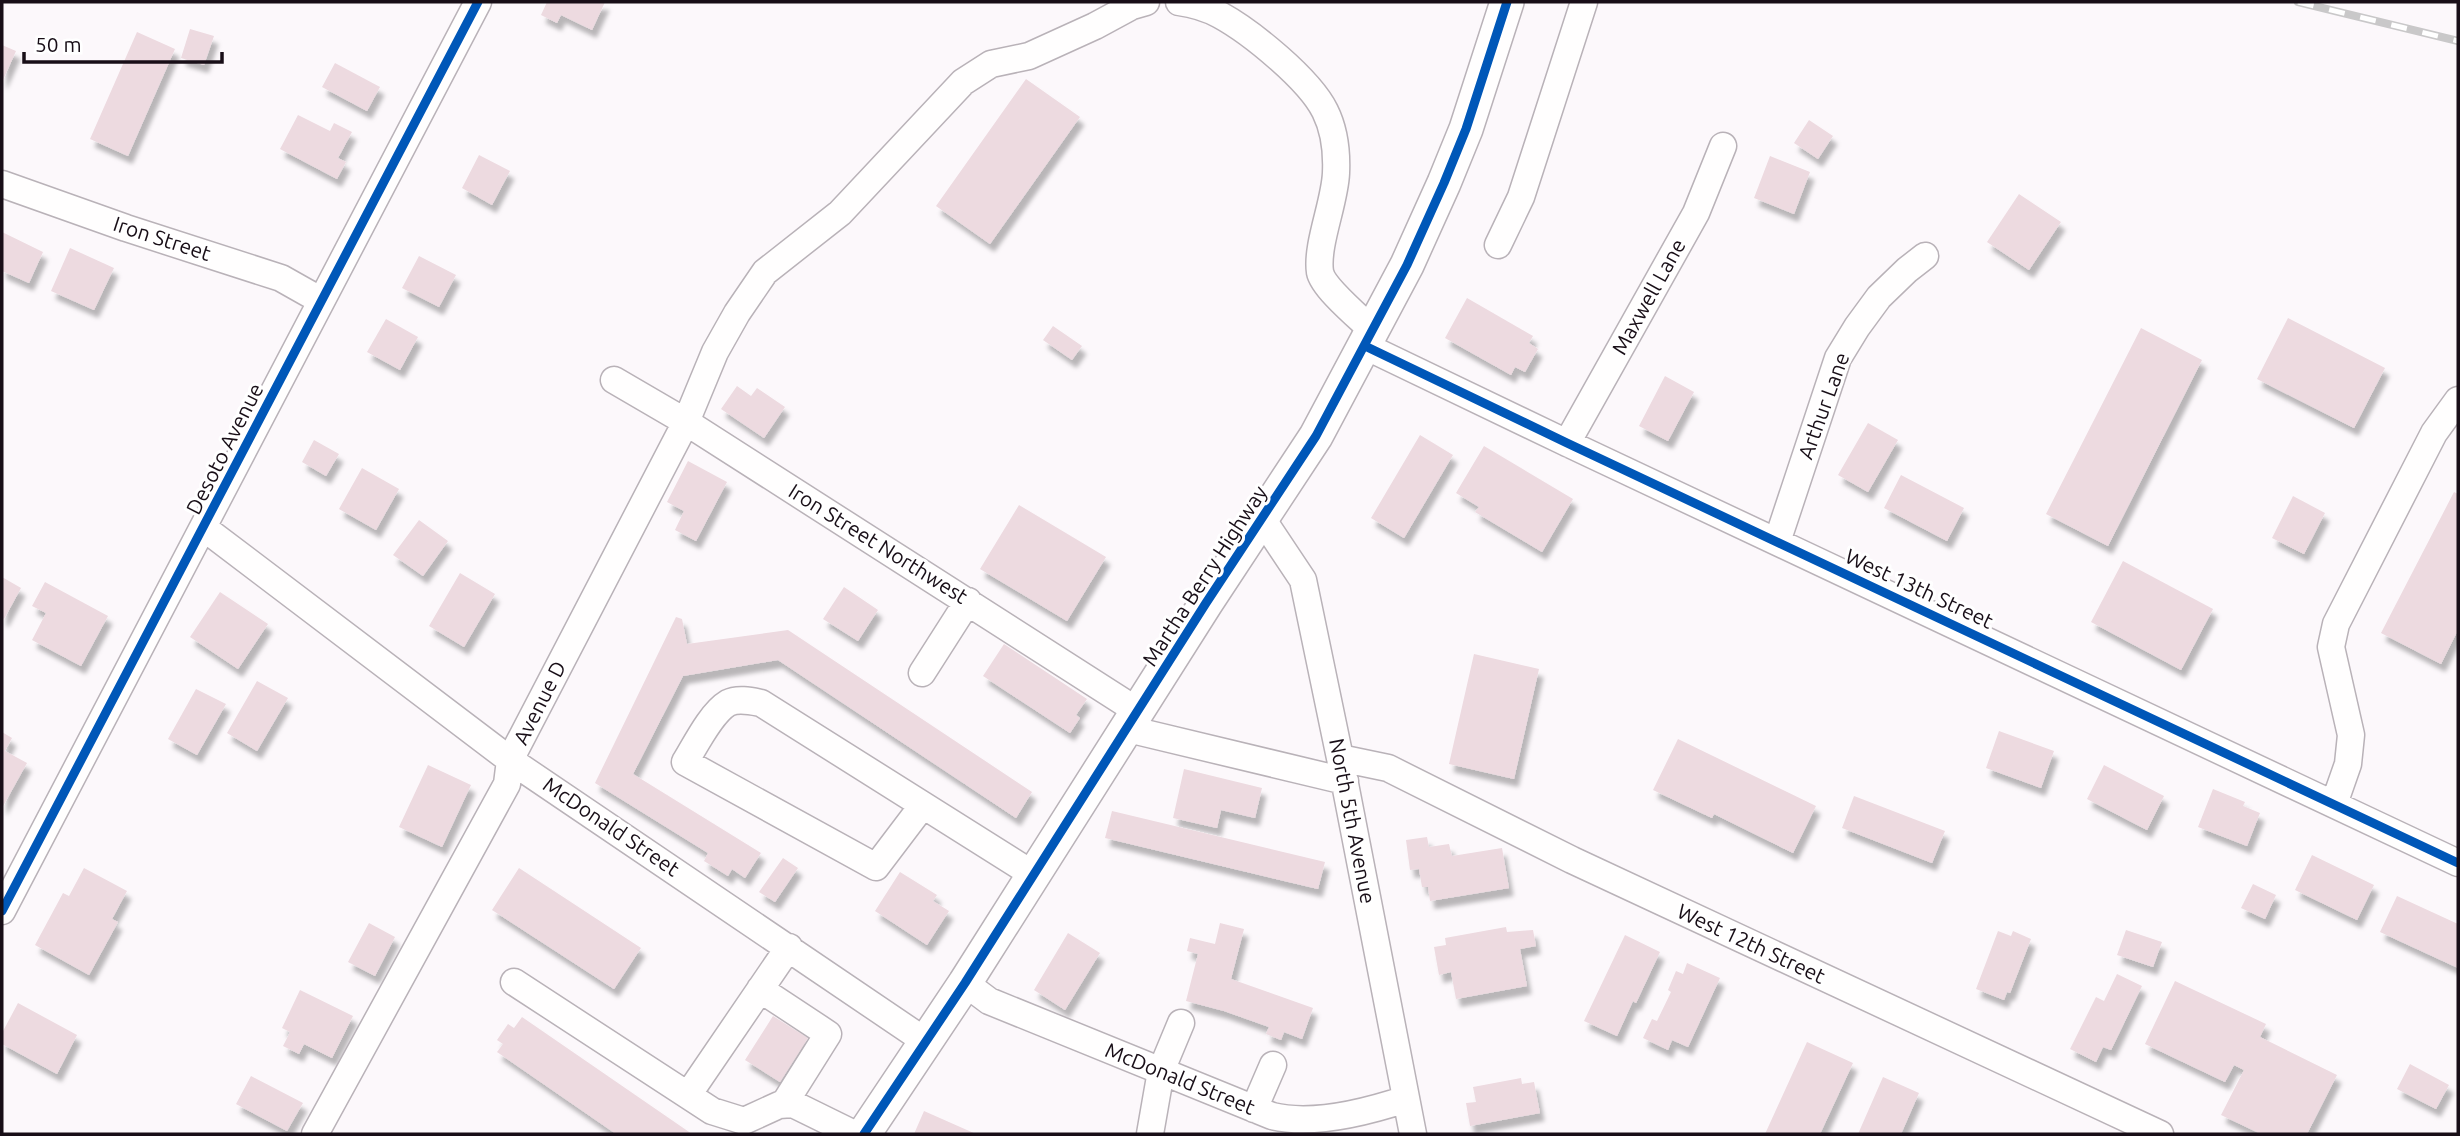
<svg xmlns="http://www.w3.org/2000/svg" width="2460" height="1136" font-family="Ubuntu,sans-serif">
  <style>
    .building { fill: #eddae0; filter: url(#shadow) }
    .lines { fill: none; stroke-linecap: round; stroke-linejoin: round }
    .minor-casing { stroke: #b9b2b8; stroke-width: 29 }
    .major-casing { stroke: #b9b2b8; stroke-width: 36 }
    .minor { stroke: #fffefe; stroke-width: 26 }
    .major { stroke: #fffefe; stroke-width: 33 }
    .rail-casing { stroke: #c9c8c9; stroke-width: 8 }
    .rail { stroke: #fff; stroke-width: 5; stroke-dasharray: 16; stroke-linecap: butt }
    .cycleway-casing { stroke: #fff; stroke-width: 13 }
    .cycleway { stroke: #0057b8; stroke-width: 9 }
    .labels { text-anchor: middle; stroke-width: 6; stroke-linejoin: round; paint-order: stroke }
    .street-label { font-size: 21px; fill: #180e17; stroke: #fff }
  </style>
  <defs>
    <filter id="shadow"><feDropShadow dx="4.5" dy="8" stdDeviation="2" flood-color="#0004"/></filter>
  </defs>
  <rect width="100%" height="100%" fill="#fcf8fb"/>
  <!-- building -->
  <path class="building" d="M547,2H605L592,30L561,15L557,23L541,15Z
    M190,29L214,36L204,65L181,58Z
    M137,32L175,49L128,156L90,139Z
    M2,45L16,51L2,82Z
    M335,63L380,87L367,111L322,87Z
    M1026,79L1080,117L990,244L936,206Z
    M298,115L330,131L334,123L352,132L338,158L346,162L337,179L280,149Z
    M1809,120L1833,136L1818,159L1794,143Z
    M479,155L510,171L492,205L462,188Z
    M1770,156L1810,172L1794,214L1754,198Z
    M2019,194L2061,222L2029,270L1987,242Z
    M2,232L43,252L29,283L2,271Z
    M70,248L114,268L94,310L51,291Z
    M419,256L456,275L439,307L402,288Z
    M1467,298L1533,336L1529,343L1538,349L1525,372L1515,367L1511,375L1445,338Z
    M2288,318L2385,368L2354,428L2257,379Z
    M386,319L418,337L400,370L367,352Z
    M1053,326L1082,346L1072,360L1043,340Z
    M2141,328L2202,360L2108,546L2046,514Z
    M1665,376L1694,392L1668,441L1639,426Z
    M737,386L751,396L757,388L785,407L764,438L721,409Z
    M1868,423L1898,440L1868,492L1838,475Z
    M1420,435L1453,455L1404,538L1371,518Z
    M314,440L339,454L326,476L302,462Z
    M1484,446L1573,499L1542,552L1475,512L1479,507L1456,493Z
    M688,461L727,482L696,541L675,530L684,511L667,502Z
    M362,468L399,489L376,530L339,509Z
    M1901,475L1964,508L1947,541L1884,508Z
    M2454,492L2458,494V630L2441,664L2381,633Z
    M2293,496L2325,513L2304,554L2272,538Z
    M1019,505L1106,557L1067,621L980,569Z
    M419,520L448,541L423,576L393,555Z
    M2123,561L2213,609L2181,670L2091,622Z
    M460,573L495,594L464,647L429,626Z
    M2,577L21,588L4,619L2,618Z
    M45,582L108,616L81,666L32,640L46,613L32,606Z
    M844,587L878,610L858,641L823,619Z
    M220,592L268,624L238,669L190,637Z
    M676,617L682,619L687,644L788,630L1032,792L1016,818L778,660L683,676L633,774L761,853L745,878L732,869L728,876L704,861L708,853L595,783Z
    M1004,644L1087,699L1076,715L1080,718L1070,733L983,676Z
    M1474,654L1539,669L1514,779L1449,764Z
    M257,681L288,698L257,751L227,733Z
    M196,689L226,704L197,755L168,739Z
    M1999,731L2054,751L2041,788L1986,768Z
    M2,732L12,738L5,751L27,763L2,808Z
    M1678,739L1816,806L1793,853L1714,814L1712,818L1653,790Z
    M428,765L471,785L442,847L399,827Z
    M2104,765L2164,796L2147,830L2087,799Z
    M1184,769L1262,788L1255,818L1221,810L1217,828L1173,818Z
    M2213,789L2245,802L2243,806L2260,813L2247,846L2198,827Z
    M1854,796L1945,831L1932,863L1842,828Z
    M1112,811L1325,862L1318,889L1105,838Z
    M1427,837L1429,847L1449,844L1452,856L1502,848L1509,888L1430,901L1428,887H1422L1419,869L1410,870L1406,840Z
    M2312,855L2374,885L2357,920L2295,890Z
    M783,858L798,868L775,902L759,892Z
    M84,868L127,891L112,919L118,922L89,975L35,945L63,893L69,896Z
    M519,868L641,948L614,989L492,910Z
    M900,872L937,895L933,901L949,911L927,945L875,911Z
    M2253,884L2276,895L2265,919L2241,908Z
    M2397,896L2458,924V968L2380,932Z
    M369,923L395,937L375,976L348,962Z
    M1220,923L1244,929L1231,979L1313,1008L1302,1039L1284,1032L1281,1040L1266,1034L1269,1027L1224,1011L1186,1001L1198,954L1187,951L1190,938L1215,944Z
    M1506,927L1507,932L1533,930L1536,946L1520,949L1527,986L1456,999L1451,972L1439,975L1434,947L1446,945L1445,938Z
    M2126,930L2162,942L2153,967L2117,955Z
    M1998,931L2011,936L2013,931L2031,939L2010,993L2007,992L2004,1000L1976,989Z
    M1068,933L1100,953L1065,1010L1034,990Z
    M1625,935L1660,952L1636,1003L1633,1001L1617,1036L1584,1021Z
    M1687,963L1720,978L1688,1047L1672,1040L1668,1050L1643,1038L1652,1019L1657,1021L1671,992L1668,990L1676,971L1683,974Z
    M2117,974L2142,986L2111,1050L2103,1047L2096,1062L2070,1049L2096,997L2104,1001Z
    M2175,981L2266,1024L2260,1037L2337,1075L2307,1134H2261L2221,1115L2244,1070L2234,1065L2225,1082L2145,1044Z
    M300,990L353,1016L332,1058L304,1044L299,1054L283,1046L290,1032L282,1028Z
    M18,1003L77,1035L57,1074L2,1044V1033Z
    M773,1016L808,1038L780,1082L745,1060Z
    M522,1017L692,1134H616L497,1052L503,1044L497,1040L508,1024L514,1028Z
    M1807,1042L1853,1063L1820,1134H1765Z
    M2410,1064L2449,1085L2436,1109L2397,1089Z
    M251,1076L303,1103L287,1131L236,1104Z
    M1883,1077L1919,1093L1901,1134H1858Z
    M1521,1078L1522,1084L1534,1082L1540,1113L1470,1126L1466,1103L1476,1102L1473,1087Z
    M924,1111L976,1134H914Z"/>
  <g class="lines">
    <defs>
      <path id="minor" d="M1179,2C1194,4 1207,8 1220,15C1251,32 1309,79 1325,111C1335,131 1337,151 1336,173C1335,202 1316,245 1320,272C1323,288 1361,319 1373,331
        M2,184L126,228L281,278L320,300
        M1498,245L1521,197L1584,2
        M1365,346L1567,443L2458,863
        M614,380L686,422L1139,712
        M1567,443L1696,213L1723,146
        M1263,520L1303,580L1340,758L1413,1134
        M204,528L510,760L925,1041
        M1777,542L1838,358L1857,327L1879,297L1907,270L1925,256
        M922,673L968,601
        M1128,729L1345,781
        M1340,758L1388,768L1572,860L2160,1134
        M2334,804L2348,764L2351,735L2331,647L2336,624L2434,433L2458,400
        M923,805L876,867L685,762C695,746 711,713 728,703C738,698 751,701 761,703L1034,875
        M2,911L478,2
        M514,982L712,1111L744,1121L779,1105L793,1104L854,1134
        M965,983L989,1001L1272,1116C1313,1126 1367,1112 1406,1099
        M760,989L828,1034L784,1104
        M688,1095L789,947
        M1254,1109L1273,1065
        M315,1134L507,784L510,760L686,422L715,352L737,313L765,272L840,213L963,82L991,64L1029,56L1095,26L1132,6L1146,2
        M1150,1134L1161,1071L1181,1023"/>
      <path id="major" d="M864,1134L965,983L1206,603L1316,436L1407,265L1444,183L1466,129L1507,2"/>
    </defs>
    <!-- minor casing -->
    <use href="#minor" class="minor-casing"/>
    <!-- major casing -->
    <use href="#major" class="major-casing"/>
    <!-- minor -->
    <use href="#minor" class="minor"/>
    <!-- major -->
    <use href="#major" class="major"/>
    <defs>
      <path id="rail" d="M2298,2L2458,41"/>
    </defs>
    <!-- rail casing -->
    <use href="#rail" class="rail-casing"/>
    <!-- rail -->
    <use href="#rail" class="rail"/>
    <defs>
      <path id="cycleway" d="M1365,346L1567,443L2458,863
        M2,911L478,2
        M864,1134L965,983L1206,603L1316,436L1407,265L1444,183L1466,129L1507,2"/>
    </defs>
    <!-- cycleway casing -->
    <use href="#cycleway" class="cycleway-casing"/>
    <!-- cycleway -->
    <use href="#cycleway" class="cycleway"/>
  </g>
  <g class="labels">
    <!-- street labels -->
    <g class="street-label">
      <text transform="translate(162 239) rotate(18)" y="7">Iron Street</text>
      <text transform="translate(1649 297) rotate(-61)" y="7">Maxwell Lane</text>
      <text transform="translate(1824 406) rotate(-70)" y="7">Arthur Lane</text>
      <text transform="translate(225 449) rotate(-63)" y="7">Desoto Avenue</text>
      <text transform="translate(878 544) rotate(32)" y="7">Iron Street Northwest</text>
      <text transform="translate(1205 576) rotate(-57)" y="7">Martha Berry Highway</text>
      <text transform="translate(1919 589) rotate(25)" y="7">West 13th Street</text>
      <text transform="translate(540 703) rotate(-63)" y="7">Avenue D</text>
      <text transform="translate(1352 821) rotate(79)" y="7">North 5th Avenue</text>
      <text transform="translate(611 827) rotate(34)" y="7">McDonald Street</text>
      <text transform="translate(1751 944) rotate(25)" y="7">West 12th Street</text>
      <text transform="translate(1180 1079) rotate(22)" y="7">McDonald Street</text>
    </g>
  </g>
  <!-- border -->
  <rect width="2460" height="1136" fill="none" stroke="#180e17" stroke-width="7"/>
  <!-- scale -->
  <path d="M24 52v10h198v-10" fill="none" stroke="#180e17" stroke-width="3.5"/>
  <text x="35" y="52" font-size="21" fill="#180e17" stroke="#ffffff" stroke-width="5" paint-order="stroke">50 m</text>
</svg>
